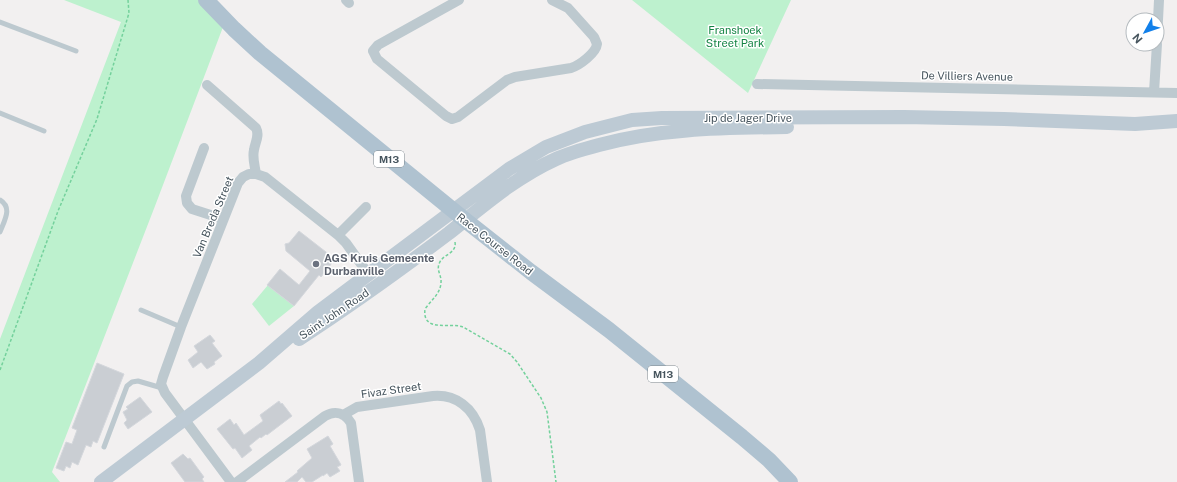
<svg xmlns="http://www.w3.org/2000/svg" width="1177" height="482" font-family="'Public Sans',sans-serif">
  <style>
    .green { fill: #bdf1ce }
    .building { fill: #caced3; stroke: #d4d7dc }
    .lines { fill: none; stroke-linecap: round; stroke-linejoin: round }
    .path { stroke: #74d19c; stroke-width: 1.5; stroke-dasharray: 3 2; stroke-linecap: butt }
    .lane { stroke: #bdc9cf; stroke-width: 5 }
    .street { stroke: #bdc9cf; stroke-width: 10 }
    .secondary { stroke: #bdcad4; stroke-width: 14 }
    .primary { stroke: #afc2d0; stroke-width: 16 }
    .worship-dot { fill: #6b7280; stroke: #fff; stroke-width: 1.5 }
    .labels { text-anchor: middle; stroke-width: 3; stroke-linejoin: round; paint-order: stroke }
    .shield { fill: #fff; stroke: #7e888e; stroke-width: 1 }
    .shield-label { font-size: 10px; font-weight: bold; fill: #47555e }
    .park-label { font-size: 11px; fill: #148444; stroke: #fff }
    .street-label { font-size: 11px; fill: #47555e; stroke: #fff }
    .worship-label { font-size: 11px; font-weight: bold; fill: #5b616d; stroke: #fff; text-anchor: start }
  </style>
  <rect width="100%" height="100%" fill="#f2f0f0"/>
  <!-- green -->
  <path class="green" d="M64,0H198L223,27L155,206L52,472L60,482H0V339L121,22Z
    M632,0H791L748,93Z
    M268,285L272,289L294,306L269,326L252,304Z"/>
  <!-- building -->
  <path class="building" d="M299,231L335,259L321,277L319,275L294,306L267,285L280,269L299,285L310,271L286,251L285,244L289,243Z
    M210,335L215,341L212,343L222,356L214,362L215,364L207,369L201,362L193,368L188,360L198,352L194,346Z
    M97,363L124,374L97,443L93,441L91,447L86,445L78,465L72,462L70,468L66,466L64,471L56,468L66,442L72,444L77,430L72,428Z
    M140,397L152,412L128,429L124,423L127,420L123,412L128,409L126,407Z
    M279,401L281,404L282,403L292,416L267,435L266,434L261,438L260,437L249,446L252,450L242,458L235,448L233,449L217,429L230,419L234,425L236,423L244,435L263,421L260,415Z
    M328,436L333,444L330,446L340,463L341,465L337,467L340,471L330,477L327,473L323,476V475L312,482H306L302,477L297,482H285L298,472L297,471L312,458L307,449Z
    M183,454L188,459L190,458L204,477L202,479L204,482H185L171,463Z"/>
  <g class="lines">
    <!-- path -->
    <path class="path" d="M455,242C457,254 442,254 439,264C437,269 440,274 441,279C442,293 432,299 425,309C422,333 450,322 463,327L510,354L517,362L541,398L547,412L556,482
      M0,370L58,211L97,119L129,13L128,0"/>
    <!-- lane -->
    <path class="lane" d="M0,22L76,51
      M0,113L44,131
      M0,200C13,208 4,221 0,232
      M141,310L181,327
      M104,447L127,386L132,382L138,381L162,388"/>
    <!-- street -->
    <path class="street" d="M346,0L349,3
      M459,0L378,45L373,51L377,59L446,116L452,119L458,117L507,80L515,77L571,68C580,65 596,53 597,44L594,37L568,8L552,0
      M1157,40L1159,0
      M757,84L1177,93
      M207,85L256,128C260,136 255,142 254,150C252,158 255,166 256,174
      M1154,92L1157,44
      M204,148L186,196L187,203L192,209L223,219
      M338,235L366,207
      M343,415L357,407L433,396C456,394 473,408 480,430L487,482
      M231,482L165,393L161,384L163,377L181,327L238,183L243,177L249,174H256L265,177L338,235L346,243L369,275
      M237,482L325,416C335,410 345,413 351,423L359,482"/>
    <!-- secondary -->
    <path class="secondary" d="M299,339C350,306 400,270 449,233C483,206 516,177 556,159C569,153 584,149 599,145C660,128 724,128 787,127
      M101,482L259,363L318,312L509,169L546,147L585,132L632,120L662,118L904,117L1004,119L1135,124L1177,121"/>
    <!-- primary -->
    <path class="primary" d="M206,0L234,29L260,53L465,220L531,272L609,330L742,437L769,460L790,482"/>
  </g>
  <!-- markers -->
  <circle class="worship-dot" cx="316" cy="264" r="4"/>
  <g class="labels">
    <!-- shield labels -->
    <g class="shield">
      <rect x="374" y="151" width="30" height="16" rx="3"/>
      <rect x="648" y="366" width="30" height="16" rx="3"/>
    </g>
    <g class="shield-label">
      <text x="389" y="163">M13</text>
      <text x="663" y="378">M13</text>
    </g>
    <!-- park labels -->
    <g class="park-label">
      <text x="735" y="34">Franshoek<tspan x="735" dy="13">Street Park</tspan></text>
    </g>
    <!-- street labels -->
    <g class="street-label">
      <text transform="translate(967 76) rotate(1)" y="4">De Villiers Avenue</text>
      <text x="748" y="122">Jip de Jager Drive</text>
      <text transform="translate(213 217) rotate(-67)" y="4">Van Breda Street</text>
      <text transform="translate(495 244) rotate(38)" y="4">Race Course Road</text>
      <text transform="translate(334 314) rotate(-34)" y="4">Saint John Road</text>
      <text transform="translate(391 390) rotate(-8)" y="4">Fivaz Street</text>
    </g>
    <!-- worship labels -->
    <g class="worship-label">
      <text x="324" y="262">AGS Kruis Gemeente<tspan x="324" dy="13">Durbanville</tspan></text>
    </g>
  </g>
  <!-- north arrow -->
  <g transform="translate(1145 32) rotate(230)"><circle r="19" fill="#ffffff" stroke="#b5bbbf"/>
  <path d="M0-3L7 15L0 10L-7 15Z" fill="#1280ea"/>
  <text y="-6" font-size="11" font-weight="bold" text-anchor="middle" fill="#47555e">N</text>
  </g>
</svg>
